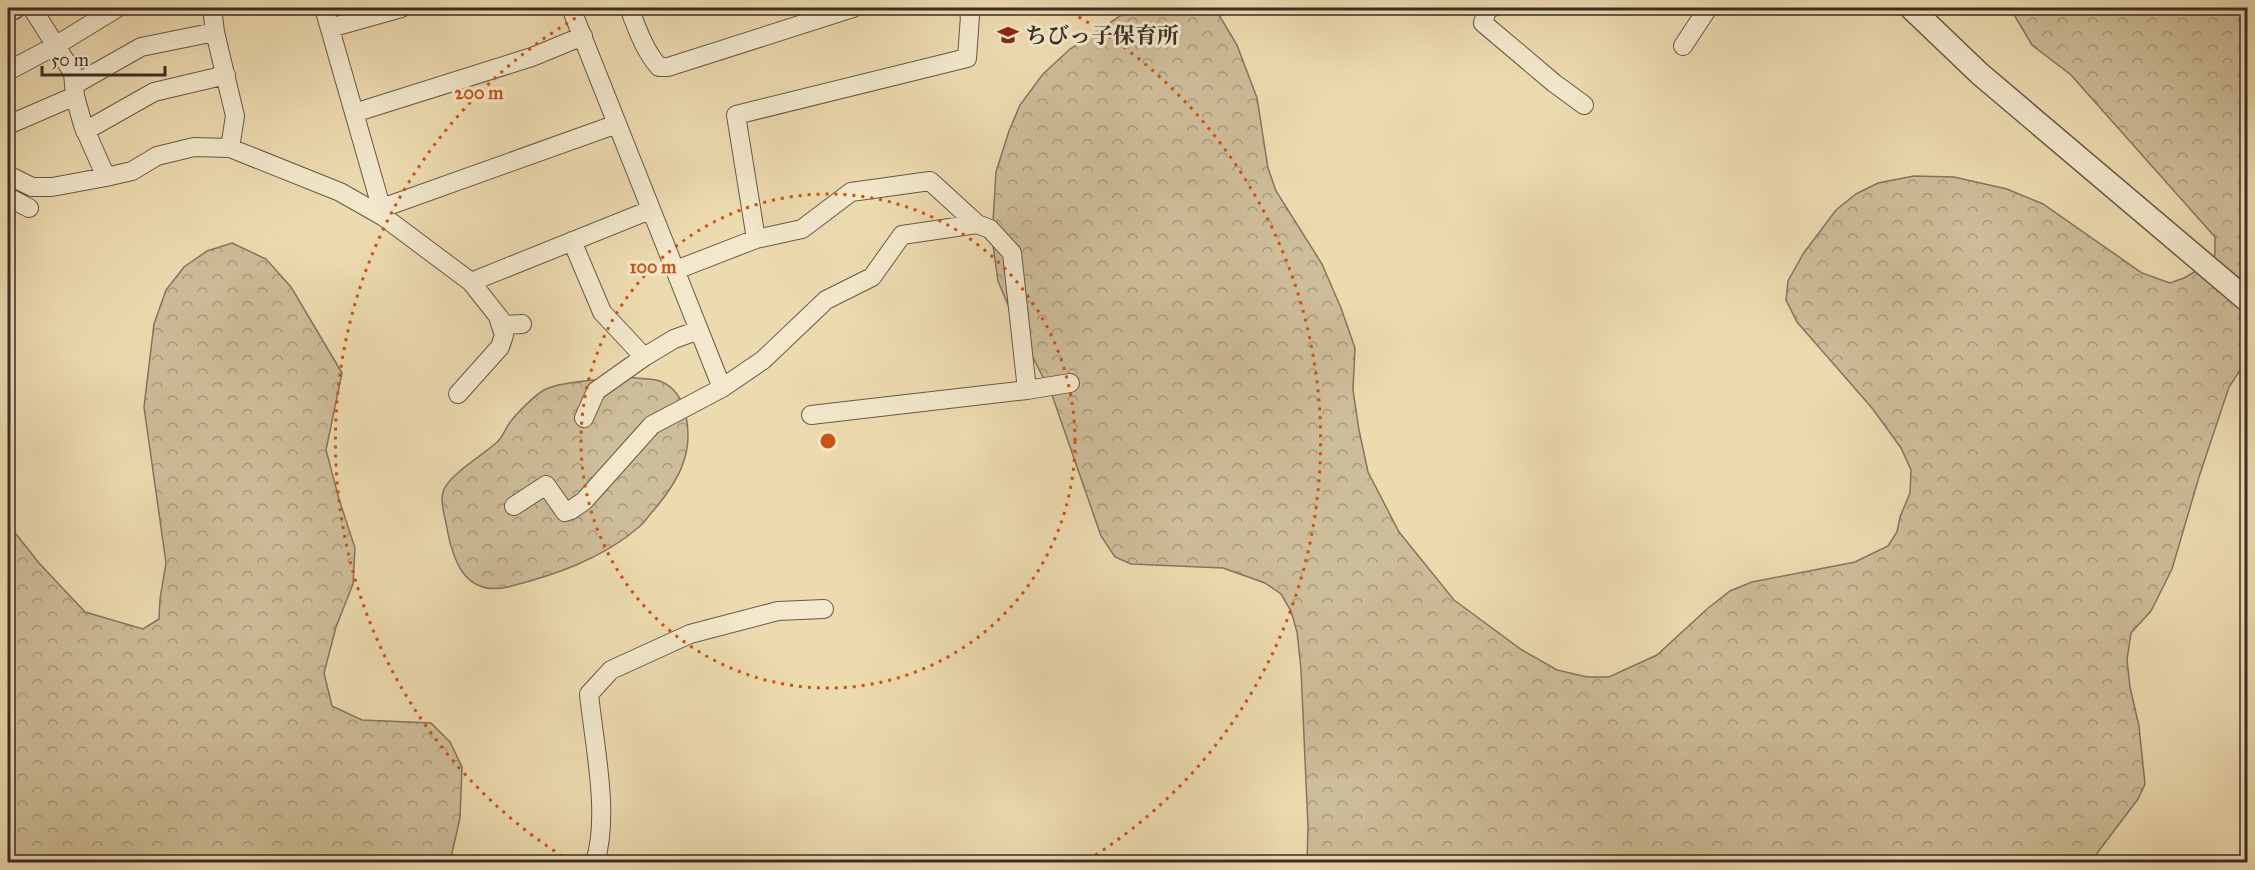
<svg xmlns="http://www.w3.org/2000/svg" width="2255" height="870" font-family="'IM FELL Great Primer','Noto Serif JP',serif">
  <style>
    .forest { fill: url(#forest-crowns); stroke: #847560; stroke-width: 1.5 }
    .lines { fill: none; stroke-linecap: round; stroke-linejoin: round }
    .minor-casing { stroke: #665848; stroke-width: 20 }
    .tertiary-casing { stroke: #665848; stroke-width: 25 }
    .minor { stroke: #f3e8cc; stroke-width: 18 }
    .tertiary { stroke: #f3e8cc; stroke-width: 22 }
    .ring { fill: none; stroke: #ce5210; stroke-width: 3; stroke-dasharray: 3 6 }
    .labels { text-anchor: middle; stroke-width: 6; stroke-linejoin: round; paint-order: stroke }
    .poi-label { font-size: 22px; font-weight: bold; fill: #392d26; stroke: #f3e8cc; text-anchor: start }
    .centre { fill: #ce5210; stroke: #f3e8cc; stroke-width: 3 }
    .ring-label { font-size: 18px; text-anchor: middle; font-weight: bold; fill: #ce5210; stroke: #f3e8cc; stroke-width: 6; stroke-linejoin: round; paint-order: stroke }
  </style>
  <defs>
    <pattern id="forest-crowns" width="20" height="18" patternUnits="userSpaceOnUse" patternTransform="scale(1.5)"><rect width="20" height="18" fill="#cebd99"/><path d="M2 6a3 3 0 1 1 6 0M12 15a3 3 0 1 1 6 0" fill="none" stroke="#a89a7d"/></pattern>
  </defs>
  <rect width="100%" height="100%" fill="#eddbb0"/>
  <filter id="stains"><feTurbulence type="fractalNoise" baseFrequency=".00333" numOctaves="4"/><feColorMatrix values="0 0 0 0 .2 0 0 0 0 .09 0 0 0 0 .02 0 0 0 .5 -.17"/></filter>
  <radialGradient id="worn" r=".72"><stop offset=".6" stop-color="#630" stop-opacity="0"/><stop offset="1" stop-color="#630" stop-opacity=".3"/></radialGradient>
  <!-- forest -->
  <path class="forest" d="M1132,8H1212L1219,15L1237,45L1257,98L1268,168L1276,191L1322,264L1341,308L1355,348L1353,390L1359,430L1368,472L1399,532L1454,600L1522,650L1557,670L1587,677H1609L1657,655L1707,609L1730,591L1752,582L1855,562L1888,546L1897,532L1900,517L1910,493L1911,470L1901,448L1872,408L1797,322L1786,300L1788,281L1803,254L1836,210L1856,194L1878,183L1914,176L1954,177L2007,189L2043,204L2142,273L2170,283L2184,278L2203,267L2215,255V237L2071,75L2032,45L2010,8H2247V360L2229,387L2199,477L2172,569L2151,611L2131,633L2127,660L2130,687L2139,726L2145,784L2138,799L2092,860L2089,862H1307L1308,827L1301,669L1297,632L1291,611L1281,594L1265,583L1223,568L1131,564L1115,557L1101,536L1052,395L1016,324L998,281L992,238L996,172L1009,131L1020,105L1043,74L1070,49Z
    M232,243L266,259L291,287L342,373L326,450L339,499L355,548L353,584L336,627L324,673L332,706L362,720L431,723L450,742L462,767L460,818L450,862H8V524L39,563L85,612L143,629L159,619L160,599L166,563L144,407L154,324L166,290L184,267L207,251Z
    M629,377C638,379 651,378 660,381C675,387 683,401 686,416C694,454 678,481 654,510C649,515 645,522 639,527C602,559 555,575 508,587C464,597 452,559 446,523C444,514 440,501 443,492C447,476 483,455 496,443C503,438 505,428 511,421C517,413 535,395 544,390C559,381 610,379 629,377Z"/>
  <g class="lines">
    <defs>
      <path id="minor" d="M32,8L73,73L75,96L83,125L106,177L132,171L157,156L194,147L230,148L340,192L384,217L471,282L650,210
        M212,8L215,32L235,116L230,148
        M324,8L384,217
        M571,8L722,388
        M629,8C637,28 644,50 659,67H668L853,8
        M1491,8L1487,10L1483,23L1554,83L1584,105
        M330,28L401,8
        M1683,46L1708,8
        M8,71L55,46L117,8
        M74,85L141,47L215,32
        M354,113L532,57L583,36
        M8,125L75,96
        M85,131L154,92L226,75
        M8,175L32,187H52L106,177
        M8,197L29,208
        M382,208L617,124
        M756,239L802,229L851,192L930,181L977,224L990,229L1012,253L1027,390L1070,383
        M572,241L602,312L644,357L674,339L699,330
        M676,270L756,239L736,115L967,58L970,16L967,8
        M471,282L505,325L522,324
        M458,394L500,347L504,335L499,320
        M811,415L1027,390
        M584,418L596,391L644,357
        M514,506L546,485L565,512L571,510L584,501L652,425L722,388L763,360L826,300L872,277L902,235L977,224
        M595,862C610,815 594,744 589,694L611,670L690,634L778,611L824,609"/>
      <path id="tertiary" d="M1911,8L1980,74L2248,301
        M8,10L13,8"/>
    </defs>
    <!-- minor casing -->
    <use href="#minor" class="minor-casing"/>
    <!-- tertiary casing -->
    <use href="#tertiary" class="tertiary-casing"/>
    <!-- minor -->
    <use href="#minor" class="minor"/>
    <!-- tertiary -->
    <use href="#tertiary" class="tertiary"/>
  </g>
  <!-- distance rings -->
  <g class="ring">
    <circle cx="828" cy="441" r="247"/>
    <path d="M570 861A493 493 0 0 1 593 8M1063 8A493 493 0 0 1 1086 861"/>
  </g>
  <!-- icons -->
  <defs>
    <symbol id="school-bare" viewBox="-9 -9 18 18"><path d="M0-5L7-2L0 1L-7-2ZM-4 1L0 2.5L4 1V4Q0 6-4 4Z" fill="#8f2418" stroke="#f3e8cc" stroke-width="2.5" paint-order="stroke"/></symbol>
  </defs>
  <g fill-rule="evenodd">
    <use href="#school-bare" x="993" y="20" width="30" height="30"/>
  </g>
  <g class="labels">
    <!-- poi labels -->
    <g class="poi-label">
      <text x="1025" y="43">ちびっ子保育所</text>
    </g>
  </g>
  <circle cx="828" cy="441" r="9" class="centre"/>
  <g class="ring-label">
    <text x="479" y="99">200 m</text>
    <text x="653" y="273">100 m</text>
  </g>
  <!-- margin -->
  <rect width="2255" height="870" fill="none" stroke="#eddbb0" stroke-width="30"/>
  <rect x="9" y="9" width="2237" height="852" fill="none" stroke="#392d26" stroke-width="3"/>
  <rect x="15" y="15" width="2225" height="840" fill="none" stroke="#392d26" stroke-width="1.5"/>
  <!-- scale -->
  <path d="M42 66v9h123v-9" fill="none" stroke="#392d26" stroke-width="3"/>
  <text x="51" y="66" font-size="18" fill="#392d26" stroke="#f3e8cc" stroke-width="4.5" paint-order="stroke">50 m</text>
  <rect width="100%" height="100%" filter="url(#stains)"/>
  <rect width="100%" height="100%" fill="url(#worn)"/>
</svg>
